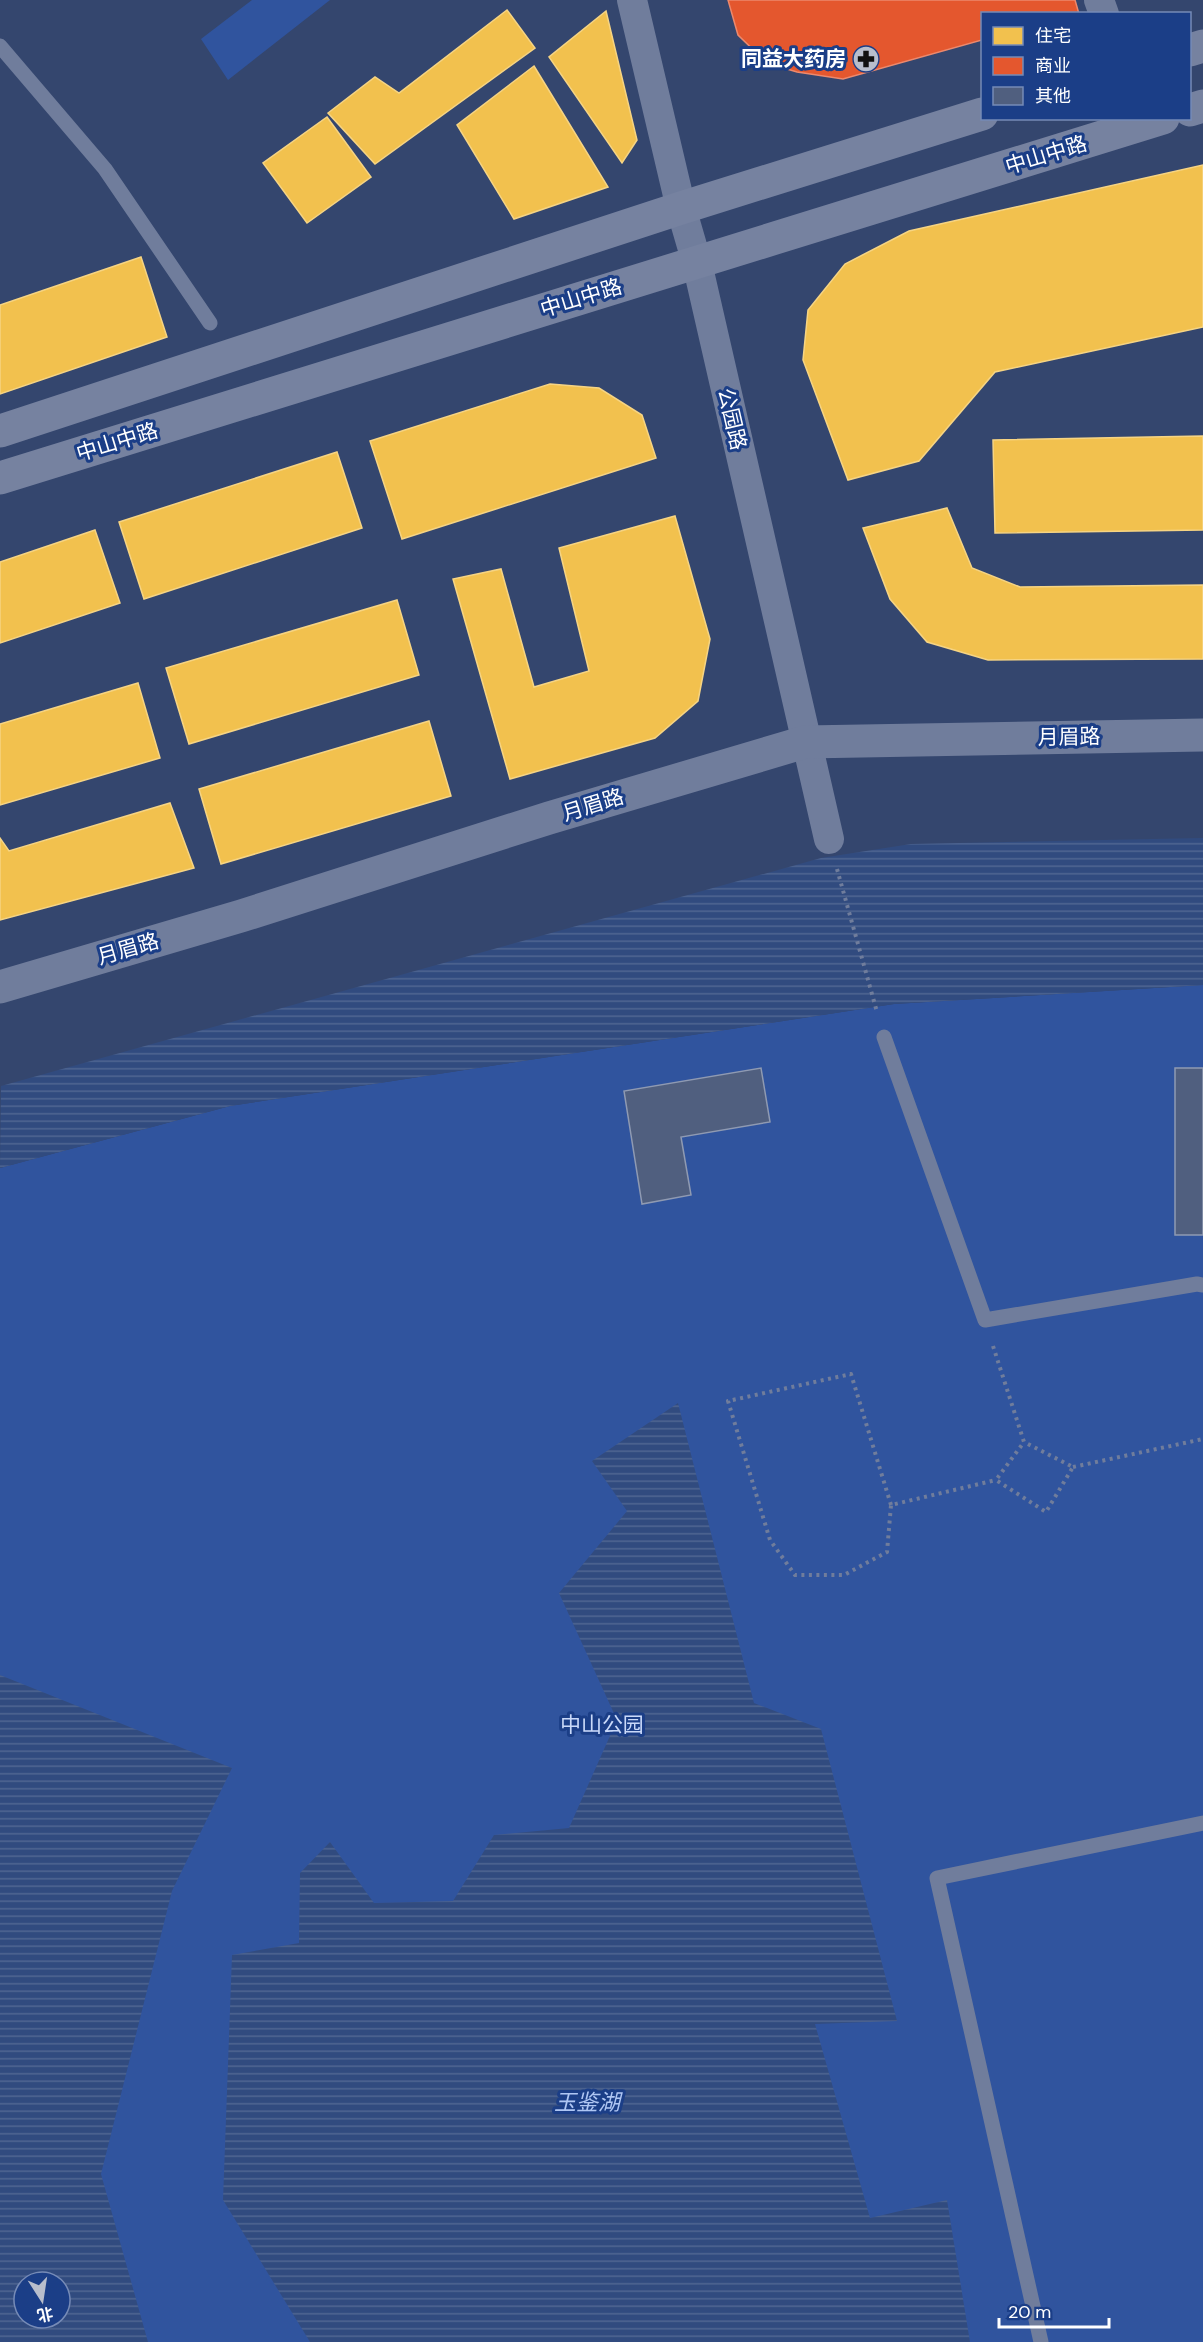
<svg xmlns="http://www.w3.org/2000/svg" width="1203" height="2342" font-family="'DM Sans','Noto Sans SC',sans-serif">
  <style>
    .park { fill: #30549e; fill-rule: evenodd }
    .water { fill: url(#water-rules); fill-rule: evenodd }
    .homes { fill: #f2c14e; stroke: #f6d483; stroke-width: 1.5 }
    .shops { fill: #e4572e; stroke: #ec896d; stroke-width: 1.5 }
    .building { fill: #505f7f; stroke: #8f9ab2; stroke-width: 1.5 }
    .lines { fill: none; stroke-linecap: round; stroke-linejoin: round }
    .path { stroke: #707d9c; stroke-width: 4; stroke-dasharray: 3 4.5; stroke-linecap: butt }
    .service { stroke: #707d9c; stroke-width: 15 }
    .minor { stroke: #707d9c; stroke-width: 30 }
    .tertiary { stroke: #707d9c; stroke-width: 33 }
    .secondary { stroke: #7682a0; stroke-width: 33 }
    .labels { text-anchor: middle; stroke-width: 6; stroke-linejoin: round; paint-order: stroke }
    .poi-label { font-size: 21px; font-weight: bold; fill: #fff; stroke: #1b3e87; text-anchor: end }
    .street-label { font-size: 21px; fill: #fff; stroke: #1b3e87 }
    .park-label { font-size: 21px; fill: #c9d9f9; stroke: #1b3e87 }
    .water-label { font-size: 22px; font-style: italic; fill: #afc6f3; stroke: #1b3e87 }
  </style>
  <defs>
    <pattern id="water-rules" width="6" height="5" patternUnits="userSpaceOnUse" patternTransform="scale(1.5)"><rect width="6" height="5" fill="#314b7f"/><path d="M0 2.5h6" fill="none" stroke="#506692"/></pattern>
  </defs>
  <rect width="100%" height="100%" fill="#34466e"/>
  <!-- park -->
  <path class="park" d="M252,0H330L228,80L201,39Z
    M1203,985V2342H0V1168L230,1106L894,1004ZM24,2282H60V2318H24Z"/>
  <!-- water -->
  <path class="water" d="M1203,838V985L894,1004L230,1106L0,1168L1,1086L821,858L911,844Z
    M678,1403L754,1703L821,1729L897,2021L815,2024L870,2218L947,2200L970,2342H310L223,2200L232,1955L299,1943L300,1873L330,1842L374,1903L453,1901L494,1835L569,1828L617,1720L559,1593L627,1511L592,1461Z
    M0,1675L232,1768L172,1891L101,2174L148,2342H0ZM24,2282H60V2318H24Z"/>
  <!-- homes -->
  <path class="homes" d="M507,10L535,48L375,164L328,113L375,77L399,93Z
    M606,11L637,140L622,163L549,57Z
    M534,66L608,187L514,219L457,125Z
    M327,117L371,177L307,223L263,163Z
    M1203,165V327L995,372L919,461L848,480L803,360L808,310L845,264L909,231Z
    M141,257L167,337L0,394V305Z
    M550,384L599,388L642,415L656,458L402,539L370,441Z
    M1203,436V530L995,533L993,440Z
    M337,452L362,528L144,599L119,522Z
    M947,508L972,568L1020,587L1203,585V659L988,660L927,642L890,599L863,528Z
    M675,516L710,639L698,701L655,738L510,779L453,579L501,569L534,687L589,671L559,548Z
    M95,530L120,603L0,643V562Z
    M397,600L419,675L189,744L166,668Z
    M138,683L160,758L0,805V724Z
    M429,721L451,796L221,864L199,789Z
    M170,803L194,868L0,920V838L9,851Z"/>
  <!-- shops -->
  <path class="shops" d="M728,0H1075L1079,14H982V40L843,79L797,72L767,63L738,35Z"/>
  <!-- building -->
  <path class="building" d="M761,1068L770,1122L681,1137L691,1195L642,1204L624,1091Z
    M1175,1068H1203V1235H1175Z"/>
  <g class="lines">
    <!-- path -->
    <path class="path" d="M837,869L877,1012
      M993,1346L1024,1442L996,1480L1046,1512L1073,1467L1024,1442
      M1073,1467L1203,1439
      M891,1505L851,1374L728,1401L770,1540L795,1575H844L887,1552L891,1505L996,1480"/>
    <!-- service -->
    <path class="service" d="M0,46L105,169L210,323
      M884,1037L985,1320L1197,1284L1203,1285
      M1041,2342L937,1878L1203,1823"/>
    <!-- minor -->
    <path class="minor" d="M632,0L681,208L697,263L829,839
      M1099,0L1104,14"/>
    <!-- tertiary -->
    <path class="tertiary" d="M0,987L241,916L549,818L805,742L1203,735"/>
    <!-- secondary -->
    <path class="secondary" d="M1190,50L1203,46
      M1190,110L1203,106
      M0,431L681,208L982,114
      M0,478L1163,118"/>
  </g>
  <!-- icons -->
  <defs>
    <symbol id="pharmacy-disc" viewBox="-11 -11 22 22"><circle r="9.5" fill="#b8becc" stroke="#1b3e87"/><path d="M-2-6h4v4h4v4h-4v4h-4v-4h-4v-4h4Z" fill="#111"/></symbol>
  </defs>
  <g fill-rule="evenodd">
    <use href="#pharmacy-disc" x="851" y="44" width="30" height="30"/>
  </g>
  <g class="labels">
    <!-- poi labels -->
    <g class="poi-label">
      <text x="846" y="66">同益大药房</text>
    </g>
    <!-- street labels -->
    <g class="street-label">
      <text transform="translate(1046 155) rotate(-17)" y="7">中山中路</text>
      <text transform="translate(581 298) rotate(-17)" y="7">中山中路</text>
      <text transform="translate(732 419) rotate(77)" y="7">公园路</text>
      <text transform="translate(117 442) rotate(-17)" y="7">中山中路</text>
      <text transform="translate(1069 737) rotate(-1)" y="7">月眉路</text>
      <text transform="translate(593 805) rotate(-17)" y="7">月眉路</text>
      <text transform="translate(128 949) rotate(-16)" y="7">月眉路</text>
    </g>
    <!-- park labels -->
    <g class="park-label">
      <text x="602" y="1732">中山公园</text>
    </g>
    <!-- water labels -->
    <g class="water-label">
      <text x="587" y="2110">玉鉴湖</text>
    </g>
  </g>
  <!-- legend -->
  <rect x="981" y="12" width="210" height="108" fill="#1b3e87" stroke="#768bb7" stroke-width="1.5"/>
  <rect x="993" y="27" width="30" height="18" fill="#f2c14e" stroke="#768bb7" stroke-width="1.5"/>
  <text x="1035" y="42" font-size="18" fill="#ffffff">住宅</text>
  <rect x="993" y="57" width="30" height="18" fill="#e4572e" stroke="#768bb7" stroke-width="1.5"/>
  <text x="1035" y="72" font-size="18" fill="#ffffff">商业</text>
  <rect x="993" y="87" width="30" height="18" fill="#505f7f" stroke="#768bb7" stroke-width="1.5"/>
  <text x="1035" y="102" font-size="18" fill="#ffffff">其他</text>
  <!-- north arrow -->
  <g transform="translate(42 2300) rotate(168)"><circle r="28" fill="#1b3e87" stroke="#768bb7" stroke-width="1.5"/>
  <path d="M0-4.5L10 22L0 15L-10 22Z" fill="#b8becc"/>
  <text y="-9" font-size="16" font-weight="bold" text-anchor="middle" fill="#ffffff">北</text>
  </g>
  <!-- scale -->
  <path d="M999 2318v9h110v-9" fill="none" stroke="#ffffff" stroke-width="3"/>
  <text x="1008" y="2318" font-size="18" fill="#ffffff" stroke="#1b3e87" stroke-width="4.5" paint-order="stroke">20 m</text>
</svg>
